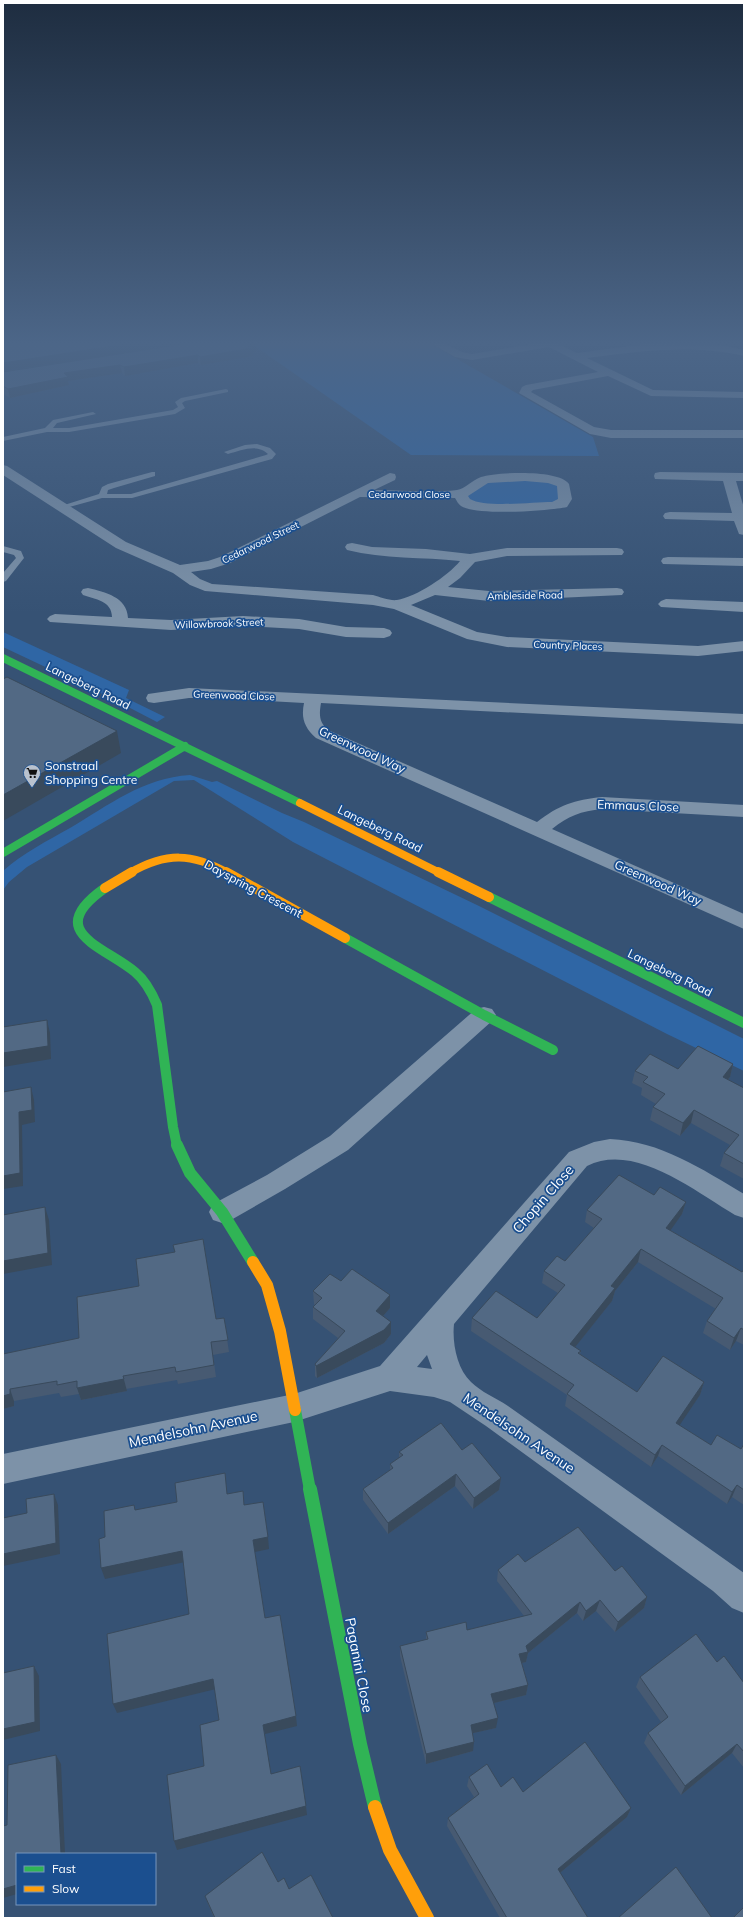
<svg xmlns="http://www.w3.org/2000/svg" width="747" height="1921" font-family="Mulish,sans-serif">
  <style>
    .green { fill: #2f66a5 }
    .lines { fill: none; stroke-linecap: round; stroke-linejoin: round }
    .lane { fill: #7d92a8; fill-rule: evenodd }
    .street { fill: #7d92a8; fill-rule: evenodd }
    .fast-far3 { stroke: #30b455; stroke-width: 8 }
    .fast-far2 { stroke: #30b455; stroke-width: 10 }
    .fast-far1 { stroke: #30b455; stroke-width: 12 }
    .fast { stroke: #30b455; stroke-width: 14 }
    .slow-far3 { stroke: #ff9f0a; stroke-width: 8 }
    .slow-far2 { stroke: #ff9f0a; stroke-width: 10 }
    .slow-far1 { stroke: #ff9f0a; stroke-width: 12 }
    .slow { stroke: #ff9f0a; stroke-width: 14 }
    .wall { fill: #475a72 }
    .shaded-wall { fill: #394a5c }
    .building { fill: #526984; stroke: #394a5c }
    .labels { text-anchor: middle; stroke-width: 3.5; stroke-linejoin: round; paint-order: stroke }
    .far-street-label { font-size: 10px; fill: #fff; stroke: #1b4f8f }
    .street-label { font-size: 12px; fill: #fff; stroke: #1b4f8f }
    .poi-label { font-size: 12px; fill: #fff; stroke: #1b4f8f; text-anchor: start }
    .near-street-label { font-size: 14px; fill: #fff; stroke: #1b4f8f }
  </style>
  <rect width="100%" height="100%" fill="#365274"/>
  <!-- green -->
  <path class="green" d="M252,344H431L593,437L599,456L411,455Z
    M491,481H547L558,484L559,501L556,503L479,505L467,500L468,493Z
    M3,632L129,690L126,698L165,717L157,722L109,697L3,647Z
    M190,775L212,782L217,781L282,813L304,822L479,906L744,1039V1071L667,1034L293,842L194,780L174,781L27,867L9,882L3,890V871C23,853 47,841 70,828C109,805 143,778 190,775Z"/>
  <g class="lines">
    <!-- lane -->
    <path class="lane" d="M226,389L228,390V392L185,401L182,403L185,408L175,414L69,432H47L3,441V437L45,428L53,420L93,412L96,414L57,423L53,428H69L173,410L178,407L175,402L181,398Z
      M257,444L270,448L276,454L272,459L132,498H102L62,509L58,507L99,494L102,487L108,484L152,472H155V476L114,488L108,490L107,494H131L266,455L268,454C257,443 241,451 228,454L224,452L245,445Z
      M3,546L21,551L24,558L6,581L3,582V573L16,558L14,555L3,552Z"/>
    <!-- street -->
    <path class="street" d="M432,344H445L462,352L472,354L532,344H558L577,353L645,344L722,345L744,350V356C693,344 639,351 587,358L653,390L744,392V398L651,396L608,376L533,390L531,392L594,427L611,430H744V438H611L590,434L519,393L522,387L526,385L598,372L549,347L472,360L455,357Z
      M3,465L7,466L126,542L180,565L208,561L220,557L390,473L395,474L396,477L395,480L374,490C399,490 432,493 457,490C465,489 472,480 481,477C497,472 559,469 569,484L572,499L567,507C548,511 476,516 461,506C458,504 457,501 455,498L360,497L230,563L211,569L191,572L200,579L212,584L373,595C380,597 390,601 397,600C416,597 448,576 460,561C423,557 384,559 347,550L345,547L347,544L352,543L372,547L426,549L470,554L507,548H617L622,549L624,552L622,555L507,556L475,562L460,578L448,587L489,591L617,588L622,589L624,592L622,595L489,601L435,595L411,605L477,632L507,637L698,646L744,641V651L698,656L507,647L467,639L394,609L373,605L205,591L190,585L173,573L116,548L3,475ZM525,481L548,483L557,486L558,499L552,502C533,502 485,508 470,499L468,496L488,483Z
      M660,472L744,473V481H736L744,508V535L739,534L734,521L665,519L663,516L665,513L670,512L732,513L723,481L655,479L654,476L655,473Z
      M668,557L744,558V566L663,564L661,561L663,558Z
      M88,588C105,592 127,597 128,618L171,620L243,616L299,619L346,627L384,628L390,630L392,633L390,636L384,638L346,637L299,629L243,626L171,630L50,622L47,619L50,616L55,614L112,617C112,601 95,599 83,595L81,592L83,589Z
      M666,599L744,602V612L661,607L658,604L661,601Z
      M189,688L744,714V724L321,703C319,715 319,722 328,730L537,822C559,805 574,800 602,797L744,805V817L602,809C581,811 568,816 552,829L744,914V929L316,738C304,727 301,718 304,703L213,698H189L154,703L148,702L146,698L148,694Z
      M484,1007L492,1009L496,1015L492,1021L348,1150L285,1189L231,1220L222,1223L213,1220L209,1212L213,1204L267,1175L330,1136L476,1009Z
      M610,1139C660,1141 702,1169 744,1194V1218L735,1215C694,1191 635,1142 587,1166L454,1324C452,1343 457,1369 471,1382C481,1392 496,1398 508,1406L744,1573V1613L732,1608L713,1591L486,1426L450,1402L434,1397L390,1391L294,1422L3,1484V1454L294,1394L380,1366L569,1152L594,1142ZM427,1355L432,1369L417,1367Z"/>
    <!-- fast-far3 -->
    <path class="fast-far3" d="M3,658L300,803
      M3,853L185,746"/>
    <!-- fast-far2 -->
    <path class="fast-far2" d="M105,888C42,932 104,946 135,972C146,981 152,993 157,1005L173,1127L177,1146
      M489,897L744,1023
      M345,938L484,1015L553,1050"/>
    <!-- fast-far1 -->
    <path class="fast-far1" d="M177,1145L190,1173L222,1212L253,1262
      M295,1410L310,1490"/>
    <!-- fast -->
    <path class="fast" d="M310,1489L360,1744L375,1807"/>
    <!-- slow-far3 -->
    <path class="slow-far3" d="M300,803L440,873
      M130,873C166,852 192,853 228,873"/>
    <!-- slow-far2 -->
    <path class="slow-far2" d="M226,872L345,938
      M438,872L489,897
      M105,888L132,872"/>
    <!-- slow-far1 -->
    <path class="slow-far1" d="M253,1262L267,1285L280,1331L295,1410"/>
    <!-- slow -->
    <path class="slow" d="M375,1807L390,1850L427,1918"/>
  </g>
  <!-- wall -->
  <path class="wall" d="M183,344L256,352L252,353L253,356L201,365L198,363L125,376L122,373L68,381L69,385L10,398L3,394V372Z
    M733,1064L730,1077L728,1080L744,1088V1179L720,1166L724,1153L730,1145L691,1123L680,1136L650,1120L653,1107L656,1104L641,1095L642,1088L632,1083L635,1071L678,1069Z
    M654,1195L686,1202L682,1214L670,1230L742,1272L744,1269V1345L736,1341L730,1350L703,1333L707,1321L716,1309L638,1262L615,1291L612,1301L575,1347L581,1351L580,1354L637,1392L704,1382L700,1395L679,1425L711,1445L741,1449L744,1444V1505L732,1497L727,1504L658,1456L651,1467L565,1406L567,1395L471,1331L472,1318H537L558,1293L542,1283L544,1271L565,1261L594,1228L585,1222L587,1210Z
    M341,1281L390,1308L383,1316L391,1322V1334L384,1343L317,1378L315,1376V1364L338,1338L313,1319V1307L315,1305L314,1304L313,1291Z
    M224,1318L229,1352L213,1355L216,1377L178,1384L177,1380L126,1389L127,1391L81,1400L79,1394L61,1397L59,1393L14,1401V1406L3,1409V1354Z
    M462,1450L501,1478L499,1490L473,1509L455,1486L388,1534L363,1500V1489L390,1470V1464L399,1458V1452Z
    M525,1562L615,1571L647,1597L644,1608L615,1632L596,1611L583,1621L577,1613L528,1653L526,1662L522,1663L528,1685L526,1695L494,1703L496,1728L473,1733V1751L426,1764L400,1656V1646L426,1640V1632L467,1630L524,1616L497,1581L498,1570Z
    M717,1662L744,1683V1768L732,1753L681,1795L644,1743L648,1733L661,1722L636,1687L640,1677Z
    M469,1777L523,1792L631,1808L627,1817L560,1873L588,1918H500L447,1826L448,1818L474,1797L467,1786Z
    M289,1889L333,1918H214L208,1904L205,1896Z"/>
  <!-- shaded-wall -->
  <path class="shaded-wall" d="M126,344H149V349L3,371V363Z
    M161,344H180L162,347Z
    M255,344L256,352L252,353L253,356L201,365L200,357L247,345Z
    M198,355V363L125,376L124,367Z
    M120,365L122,373L68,381L69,385L10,398L8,389L64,373Z
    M117,731L121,753L3,821V795Z
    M47,1020L50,1033L51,1059L3,1067V1053Z
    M733,1064L730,1077L719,1090L723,1077Z
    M31,1087L34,1100L35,1122L22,1125L23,1186L3,1189V1176L19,1112Z
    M694,1110L691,1123L680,1136L683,1123Z
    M686,1202L682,1214L663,1241L666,1228Z
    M45,1207L49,1220L52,1265L3,1274V1261Z
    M641,1249L638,1262L615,1291L612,1301L568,1356L570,1344L611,1286Z
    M390,1295V1308L376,1324V1311Z
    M391,1322V1334L384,1343L317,1378L316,1366Z
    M741,1328L736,1341L730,1350L734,1338Z
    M123,1376L127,1391L81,1400L77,1388Z
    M704,1382L700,1395L673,1435L676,1423Z
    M10,1389L14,1401V1406L3,1409V1396Z
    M662,1445L658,1456L651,1467L655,1455Z
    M456,1474L455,1486L388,1534V1523Z
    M501,1478L499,1490L473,1509L474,1498Z
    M737,1485L732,1497L727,1504L732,1492Z
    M54,1494L58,1505L60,1554L3,1566V1554Z
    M268,1537L269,1549L255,1552L253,1540Z
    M182,1551L185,1562L105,1579L101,1568Z
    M647,1597L644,1608L615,1632L618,1622Z
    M600,1600L596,1611L583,1621L586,1611Z
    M580,1602L577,1613L528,1653L526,1662L517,1664L519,1654L526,1646Z
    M34,1666L39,1676L40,1731L3,1740V1729Z
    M213,1679L216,1689L117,1713L113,1704Z
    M528,1685L526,1695L490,1704L491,1694Z
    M296,1716L297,1726L265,1734L263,1725Z
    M498,1718L496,1728L469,1734L471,1725Z
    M474,1742L473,1751L426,1764V1754Z
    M737,1744L732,1753L681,1795L685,1786Z
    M56,1755L61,1764L65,1854H61Z
    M306,1806L307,1815L177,1850L174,1841Z
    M631,1808L627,1817L555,1877L558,1869Z
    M17,1885V1894L3,1898V1889Z"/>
  <!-- building -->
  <path class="building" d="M3,344H126L3,363Z
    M183,344H255L247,345L252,348L200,357L198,355L124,367L120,365L64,373L68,377L8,389L3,386V372Z
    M7,677L117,731L3,795V679Z
    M47,1020L48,1046L3,1053V1027Z
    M698,1046L733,1064L723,1077L744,1088V1164L724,1153L739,1135L694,1110L683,1123L653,1107L665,1094L643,1082L648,1077L635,1071L650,1054L678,1069Z
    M31,1087L32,1110L19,1112L20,1173L3,1176V1092Z
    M619,1175L654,1195L660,1187L686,1202L666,1228L742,1272L744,1269V1330L741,1328L734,1338L707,1321L723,1298L641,1249L611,1286L615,1288L570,1344L581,1351L578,1353L637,1392L663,1356L704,1382L676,1423L711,1445L717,1435L741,1449L744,1444V1490L737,1485L732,1492L662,1445L655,1455L567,1394L574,1385L472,1318L496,1291L537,1318L565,1285L544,1271L557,1256L565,1261L602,1219L587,1210Z
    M45,1207L48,1253L3,1261V1215Z
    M203,1239L216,1319L224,1318L228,1340L211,1342L214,1365L176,1372L175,1367L123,1376L124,1379L77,1388V1381L57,1385V1381L10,1389V1394L3,1396V1354L79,1338L77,1297L139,1286L136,1259L175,1252L173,1245Z
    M352,1269L390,1295L376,1311L391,1322L384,1330L316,1366L315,1364L345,1331L313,1307L322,1298L313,1291L330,1274L341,1281Z
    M441,1423L462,1450L472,1443L501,1478L474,1498L456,1474L388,1523L363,1489L393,1468L390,1464L403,1455L399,1452Z
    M225,1473L227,1494L243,1491L244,1505L263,1502L268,1537L253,1540L265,1618L280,1615L296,1716L263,1725L271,1774L300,1766L306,1806L174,1841L167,1775L204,1766L200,1725L219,1720L213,1679L113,1704L107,1634L189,1614L182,1551L101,1568L99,1539L105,1537L104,1511L134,1505L135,1510L177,1502L175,1483Z
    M54,1494L56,1543L3,1554V1518L27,1513L26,1499Z
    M578,1527L615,1571L622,1566L647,1597L618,1622L600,1600L586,1611L580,1602L526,1646L528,1652L519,1654L528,1685L491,1694L498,1718L471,1725L474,1742L426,1754L400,1646L428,1639L426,1632L466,1622L467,1630L532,1614L498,1570L518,1554L525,1562Z
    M696,1634L717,1662L724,1656L744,1683V1752L737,1744L685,1786L648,1733L668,1717L640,1677Z
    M34,1666L35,1722L3,1729V1673Z
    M585,1742L631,1808L558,1869L588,1918H507L448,1818L479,1794L469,1777L487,1764L501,1787L513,1777L523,1792Z
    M56,1755L61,1854H17V1885L3,1889V1826L7,1825L8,1765Z
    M262,1852L278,1882L284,1878L289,1889L311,1875L333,1918H215L205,1896Z
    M676,1867L712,1918H618Z
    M744,1907V1918H733Z"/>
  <!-- sky -->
  <linearGradient id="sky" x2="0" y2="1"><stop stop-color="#1e2d40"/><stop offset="0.56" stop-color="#4c6688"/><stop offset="1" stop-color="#4c6688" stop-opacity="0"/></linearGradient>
  <rect width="747" height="613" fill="url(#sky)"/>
  <!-- icons -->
  <defs>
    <symbol id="supermarket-pin" viewBox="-11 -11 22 30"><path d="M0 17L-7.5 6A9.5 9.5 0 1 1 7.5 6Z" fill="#b9c2ce" stroke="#1b4f8f"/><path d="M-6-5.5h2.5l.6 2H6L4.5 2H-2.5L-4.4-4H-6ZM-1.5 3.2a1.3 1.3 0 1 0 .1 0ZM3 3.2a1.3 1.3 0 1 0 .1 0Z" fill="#111"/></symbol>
  </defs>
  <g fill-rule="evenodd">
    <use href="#supermarket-pin" x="22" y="763" width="20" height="27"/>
  </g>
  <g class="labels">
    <!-- far-street labels -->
    <g class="far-street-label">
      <text x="409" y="498">Cedarwood Close</text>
      <text transform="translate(260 542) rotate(-26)" y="4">Cedarwood Street</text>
      <text transform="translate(525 595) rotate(-1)" y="4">Ambleside Road</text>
      <text transform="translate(219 623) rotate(-2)" y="4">Willowbrook Street</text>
      <text transform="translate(568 645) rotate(2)" y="4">Country Places</text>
      <text transform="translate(234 695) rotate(2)" y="4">Greenwood Close</text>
    </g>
    <!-- street labels -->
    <g class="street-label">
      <text transform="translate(88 686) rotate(26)" y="4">Langeberg Road</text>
      <text transform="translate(362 750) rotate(25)" y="4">Greenwood Way</text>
      <text transform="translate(638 806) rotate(2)" y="4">Emmaus Close</text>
      <text transform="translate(380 829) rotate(26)" y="4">Langeberg Road</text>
      <text transform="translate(658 883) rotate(24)" y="4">Greenwood Way</text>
      <text transform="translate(253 889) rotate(28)" y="4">Dayspring Crescent</text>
      <text transform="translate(670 973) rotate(26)" y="4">Langeberg Road</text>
    </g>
    <!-- poi labels -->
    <g class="poi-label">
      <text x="45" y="770">Sonstraal<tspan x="45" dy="14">Shopping Centre</tspan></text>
    </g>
    <!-- near-street labels -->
    <g class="near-street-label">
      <text transform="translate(543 1199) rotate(-49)" y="5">Chopin Close</text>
      <text transform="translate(193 1429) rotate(-12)" y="5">Mendelsohn Avenue</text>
      <text transform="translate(519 1433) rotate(34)" y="5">Mendelsohn Avenue</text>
      <text transform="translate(359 1665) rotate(79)" y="5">Paganini Close</text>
    </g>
  </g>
  <!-- border -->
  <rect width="747" height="1921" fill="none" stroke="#ffffff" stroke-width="8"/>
  <!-- legend -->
  <rect x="16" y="1853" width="140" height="52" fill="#1b4f8f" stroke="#7695bc"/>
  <rect x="24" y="1866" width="20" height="6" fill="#30b455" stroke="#7695bc"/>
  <text x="52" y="1873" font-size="12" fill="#ffffff">Fast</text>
  <rect x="24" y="1886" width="20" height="6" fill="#ff9f0a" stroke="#7695bc"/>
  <text x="52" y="1893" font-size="12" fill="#ffffff">Slow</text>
</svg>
